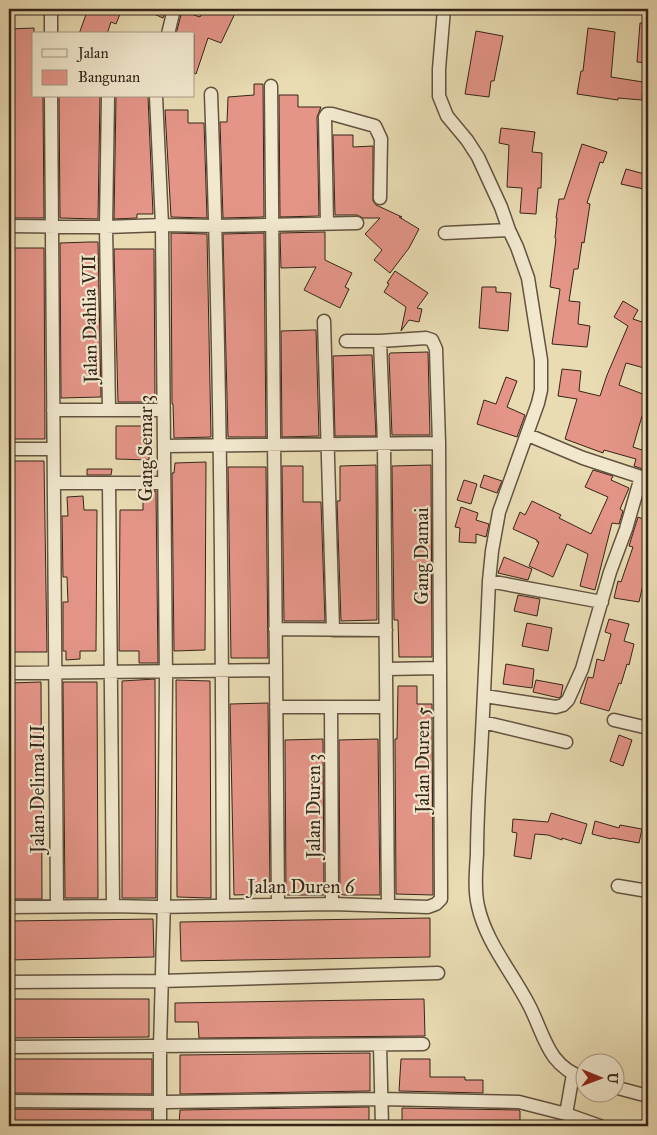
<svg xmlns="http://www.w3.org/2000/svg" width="657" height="1135" font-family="'IM FELL Great Primer',serif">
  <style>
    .building { fill: #e49588; stroke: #352519 }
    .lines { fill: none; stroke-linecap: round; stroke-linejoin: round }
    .street-casing { stroke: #625340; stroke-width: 15 }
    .street { stroke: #f1e8ce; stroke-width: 12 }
    .labels { text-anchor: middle; stroke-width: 4.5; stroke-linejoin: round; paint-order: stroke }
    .street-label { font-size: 19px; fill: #352519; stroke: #f1e8ce }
  </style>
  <rect width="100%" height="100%" fill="#e9dcb3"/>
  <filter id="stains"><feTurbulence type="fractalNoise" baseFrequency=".004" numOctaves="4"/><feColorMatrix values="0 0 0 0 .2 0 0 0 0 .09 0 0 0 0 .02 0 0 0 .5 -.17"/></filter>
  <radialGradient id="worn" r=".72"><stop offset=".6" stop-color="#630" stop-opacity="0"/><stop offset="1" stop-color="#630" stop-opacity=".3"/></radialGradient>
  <!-- building -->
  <path class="building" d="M88,9H122L116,24L111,22L107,34H79Z
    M143,9H166L163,18Z
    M204,9H237L221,43L208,38L196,74L194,73V34H176L182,11L200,17Z
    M640,23H648V63L637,62Z
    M34,28V96H43L44,218H9V29Z
    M588,28L615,32L611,77L643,82L642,100L618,98V100L577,94L581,71H583Z
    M476,31L503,36L494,81H491L489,97L465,94Z
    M254,84H263L264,217L223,218L220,122H227L228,97L254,95Z
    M279,95H298V107H321L317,117L319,216L280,217Z
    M59,96H100L98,219L60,218Z
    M116,96H148L153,214H137V218L114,219Z
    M165,110H188V123H204L207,218L171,217Z
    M501,128L535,132L532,152L542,153L541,188H538L536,214L520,213L522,188L507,187L509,145L499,143Z
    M333,135H353V147L373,146V201L376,205L402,217H399L419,229L409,248L390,273L374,260L382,250L365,234L380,218H363L357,215H335Z
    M582,144L607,152L603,163L600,162L587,203L590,204L584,243L582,242L578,269H574L569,301L580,302L578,324L590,326L587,347L552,344L560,289L550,287L556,239L555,238L557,218H556L559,199H564Z
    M626,169L648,175V190L621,184Z
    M325,232V260L352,273L345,287L349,289L340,308L304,290L316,267L281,268L280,233Z
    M171,233L207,234L211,437L174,438L173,404H172Z
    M264,233L266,437H228L223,234Z
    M89,242H98L101,397L61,398L60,243Z
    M9,248H44L45,439H9Z
    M114,249H154L155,402H118Z
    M395,271L428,293L417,308L422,309L419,322L409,320L401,331L406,307L384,292L389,284L387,283Z
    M482,287H496V292L511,293L508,331L479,328Z
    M623,301L638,310L633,319L648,324V369L626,363L619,385L648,396V418L642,416L633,447L648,452V471L634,466L636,459L604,450L603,453L565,439L577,399L558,396L562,369L581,371L579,391L600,396L607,375L628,326L614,317Z
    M312,330H316L319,436L282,437L281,331Z
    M428,352L430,435H392L389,355L390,353Z
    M367,355H372L376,436H335L333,356Z
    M506,377L517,381L507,407L525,415L517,437L477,424L484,400L496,404Z
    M116,426H149V460L116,459Z
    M9,461H44L47,652H9Z
    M206,462L205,650L174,651L172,473H174L175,463Z
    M376,465L377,620L341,621L337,501H340V466Z
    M431,465L432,657H399L398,620H394L392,466Z
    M282,466H303V502H321L325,621H284Z
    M228,467H266L268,658H231Z
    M87,469H112L111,475H87Z
    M593,470L613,476L611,480L629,488L620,509L623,511L619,524L612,523L595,590L580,586L588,554L567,544L553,577L529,566L539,542H537V540L513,529L520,512L525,515L532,501L561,515L559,518L591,534L608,497L585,487Z
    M484,475L502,481L497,493L480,487Z
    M464,480L477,484L471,504L457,500Z
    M150,491H156L158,663H139V651H119L120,510H143V501H150Z
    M83,496L84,510H97L96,651H80V659L66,660V651H63V602H68L67,577H63L62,516H68L67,497Z
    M461,507L478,513L476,520L489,524L486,537L476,534V543L459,542L460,528L455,527Z
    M638,517L648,521V581L644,580L639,602L614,598L618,581L621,582L633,547L629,546Z
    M504,557L532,569L528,580L498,573Z
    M518,595L540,599L537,616L514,611Z
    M609,619L629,624L624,641L634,644L629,665L627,664L621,684L619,683L609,711L580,703L588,677L593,678L597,659L604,661L611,634L605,632Z
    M527,623L552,628L548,651L522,646Z
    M506,664L534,669L532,688L503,684Z
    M155,679L156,898H122V681Z
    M176,680L210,681L211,898L177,897Z
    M536,680L563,685L561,696L559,698L533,692Z
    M41,682L42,899H10L9,683Z
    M63,682H97L98,898H65Z
    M398,686H417V704H432L433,895L396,894L395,739H397Z
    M268,703L270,894L234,895L230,704Z
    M619,735L632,740L623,766L610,761Z
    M323,739L324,895H287L286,894L285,740Z
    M378,739L380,895H344L340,894L339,740Z
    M551,813L587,824L581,844L562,838V840L548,835L535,834L531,859L514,856L517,833L512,832L513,819L548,822Z
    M595,821L619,828L620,825L642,829L639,843L612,838L611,839L592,834Z
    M430,918V957L181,961L180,922Z
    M153,919L154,957L9,960V921Z
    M9,999H149V1037L9,1038Z
    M424,999L425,1036L199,1038L198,1022H175V1003Z
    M370,1053V1091L180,1094V1055Z
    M9,1059H152V1094L9,1093Z
    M401,1059H430V1077H465V1080H483V1093L399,1091Z
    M369,1107V1126H179L180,1110Z
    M402,1108L519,1110L520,1111V1126H402Z
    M9,1109L152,1110V1126H9Z"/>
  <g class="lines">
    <defs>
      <path id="street" d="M51,9V34
        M444,9L439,69V96L447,116L467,140L478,157L501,207L509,230L517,247L528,278L541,360V390L538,403L499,512L492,551L489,581C486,651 483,720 479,789C478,811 477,832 477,854C476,871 474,889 478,906C486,943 513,973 530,1007C545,1037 548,1066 584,1078
        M168,34L174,9
        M271,86L278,905
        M211,94C221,364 222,635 223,905
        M51,96L57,906
        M108,96L106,227L109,410
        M156,96L162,225L166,679L164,899L160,1047V1126
        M327,223L325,117L327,114H332L375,126L381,139L380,198
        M9,226L106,227L162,225L216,226L357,223
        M445,233L509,230
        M324,321L333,630
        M346,341H380
        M53,410H163
        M528,435L583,458L647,479
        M164,446L439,443
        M9,449H52
        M54,483H164
        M109,483L113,906
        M489,581L602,602
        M275,629L386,630
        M386,669L440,668
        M9,673L276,670
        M485,696L556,707L563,705L568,700L582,669L610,572L626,529L641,477
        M276,707H386
        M331,707L332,904
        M614,720L648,728
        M483,722L566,742
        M618,886L648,891
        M9,907L113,906L156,907L332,904L428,907L436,904L441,899L439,443L436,349L432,340L426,338L380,341L384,443L388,906
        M9,982L161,981L438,973
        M380,1045L382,1126
        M9,1047L423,1044
        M614,1087L648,1096
        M9,1101L166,1102L381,1099L519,1102L566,1114L600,1126
        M566,1114L573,1074"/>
    </defs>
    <!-- street casing -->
    <use href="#street" class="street-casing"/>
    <!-- street -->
    <use href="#street" class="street"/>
  </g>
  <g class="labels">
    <!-- street labels -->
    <g class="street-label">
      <text transform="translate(89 319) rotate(-91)" y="7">Jalan Dahlia VII</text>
      <text transform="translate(145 448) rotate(-90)" y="7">Gang Semar 3</text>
      <text transform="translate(421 556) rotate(-90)" y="7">Gang Damai</text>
      <text transform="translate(422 760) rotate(-90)" y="7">Jalan Duren 5</text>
      <text transform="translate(37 789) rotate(-90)" y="7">Jalan Delima III</text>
      <text transform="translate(313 806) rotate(-90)" y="7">Jalan Duren 3</text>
      <text x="301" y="893">Jalan Duren 6</text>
    </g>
  </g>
  <!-- margin -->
  <rect width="657" height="1135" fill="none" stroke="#e9dcb3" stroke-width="30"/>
  <rect x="10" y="10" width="637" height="1115" fill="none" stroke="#352519" stroke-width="2.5"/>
  <rect x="15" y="15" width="627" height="1105" fill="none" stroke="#352519"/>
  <!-- legend -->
  <rect x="32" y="32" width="162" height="65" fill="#f1e8ce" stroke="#a69a86"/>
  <rect x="42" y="49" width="25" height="8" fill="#f1e8ce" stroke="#a69a86"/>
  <text x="78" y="58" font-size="15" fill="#352519">Jalan</text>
  <rect x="42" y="70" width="25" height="15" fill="#e49588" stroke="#a69a86"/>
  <text x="78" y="82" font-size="15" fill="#352519">Bangunan</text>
  <!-- north arrow -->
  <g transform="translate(600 1078) rotate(91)"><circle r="24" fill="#f1e8ce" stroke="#a69a86"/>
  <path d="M0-4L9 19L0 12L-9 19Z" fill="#8f2418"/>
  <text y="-8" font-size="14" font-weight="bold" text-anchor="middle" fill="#352519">U</text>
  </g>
  <rect width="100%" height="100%" filter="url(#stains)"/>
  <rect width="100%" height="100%" fill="url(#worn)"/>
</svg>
